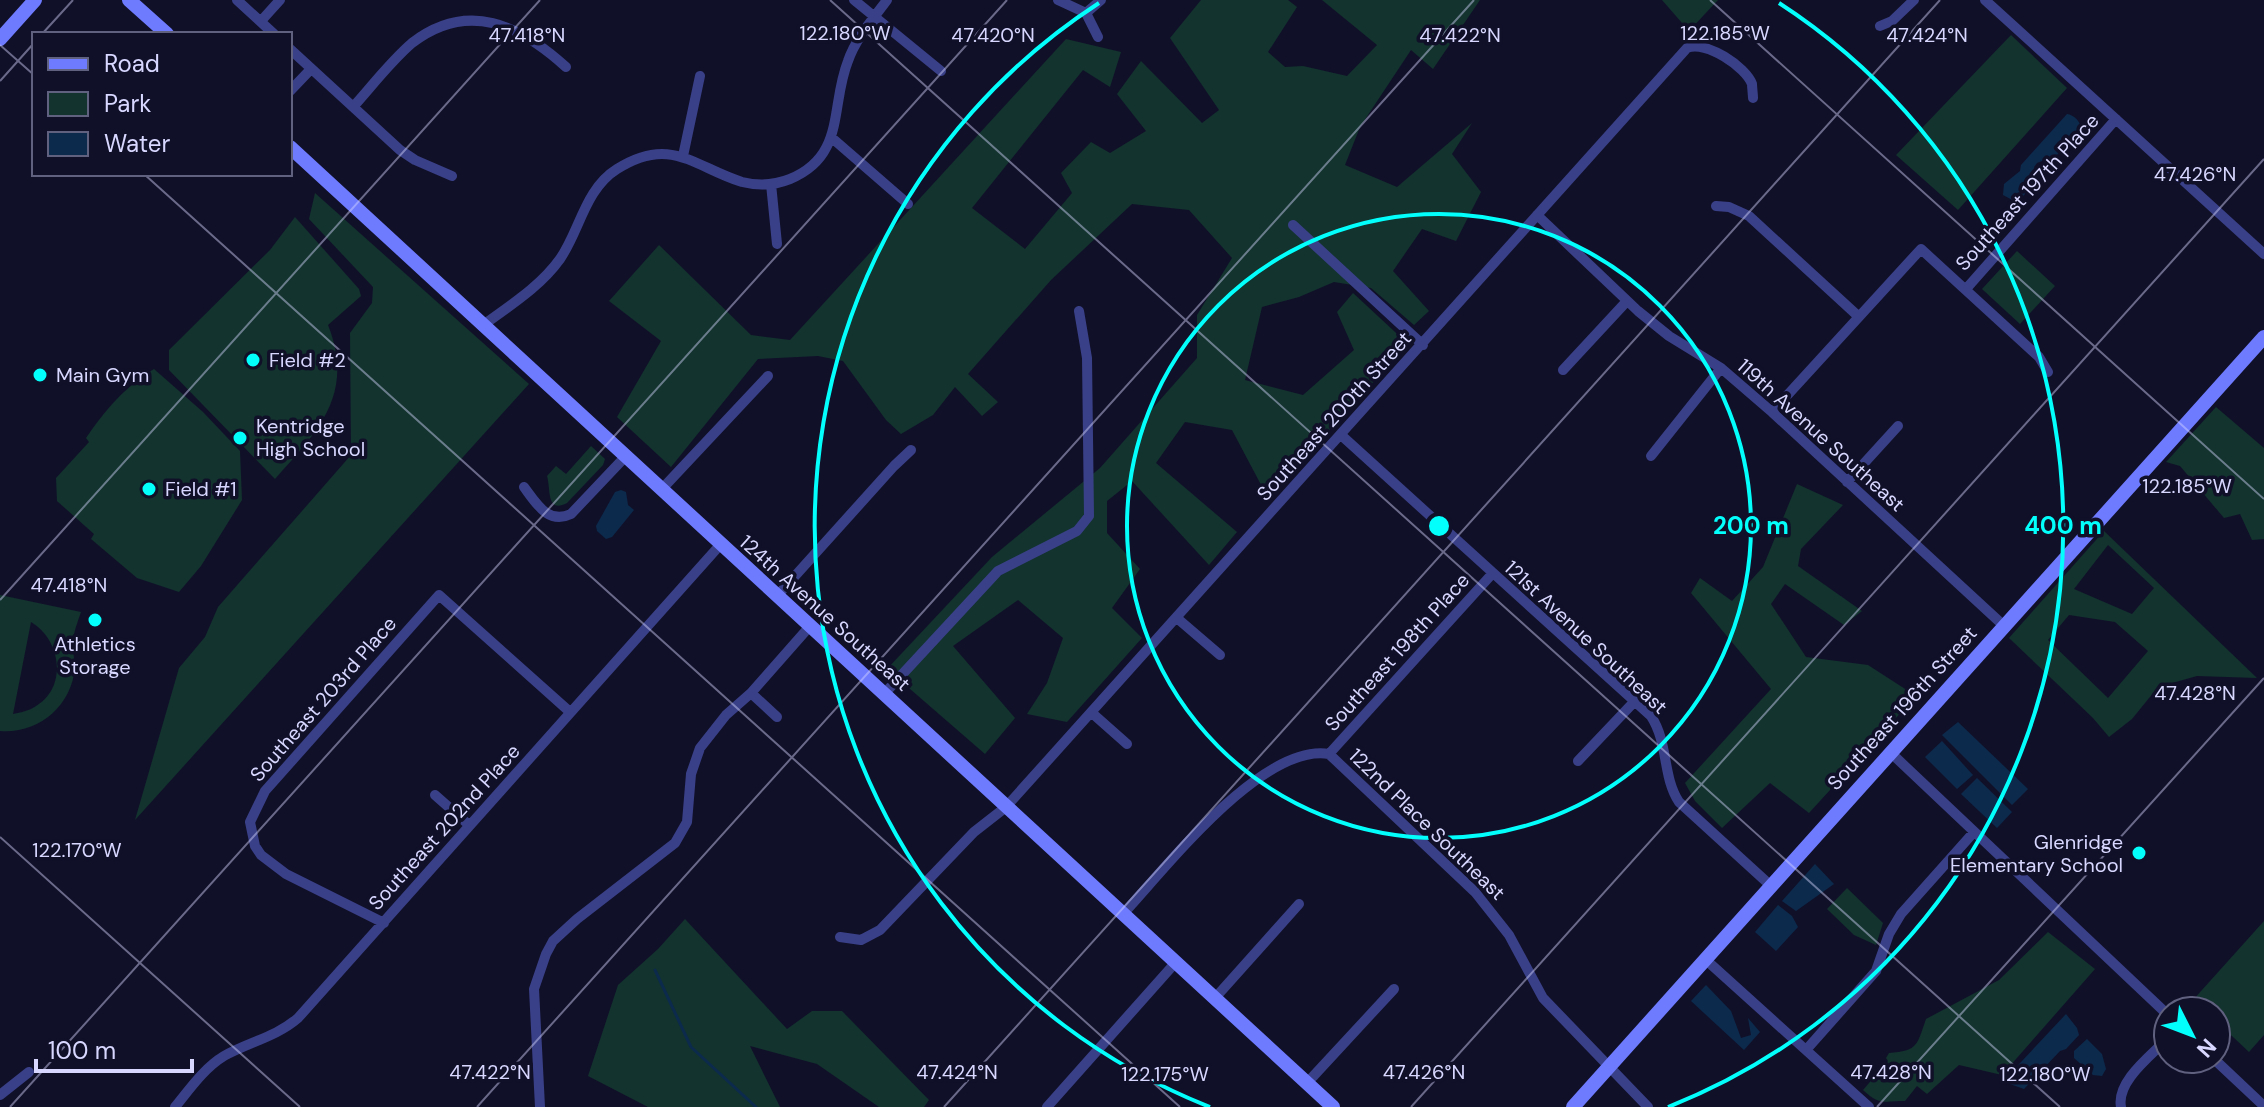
<svg xmlns="http://www.w3.org/2000/svg" width="2264" height="1107" viewBox="0 0 2264 1107" font-family="'DM Sans',sans-serif">
  <rect width="100%" height="100%" fill="#111029"/>
  <path fill="#12332e" fill-rule="evenodd" d="M 1201,0 L 1288,0 L 1297,7 L 1268,52 L 1285,67 L 1303,66 L 1347,76 L 1377,45 L 1322,0 L 1480,0 L 1433,69 L 1411,50 L 1360,127 L 1345,165 L 1397,187 L 1472,123 L 1452,154 L 1481,192 L 1456,241 L 1422,229 L 1393,271 L 1429,311 L 1414,325 L 1371,288 L 1334,282 L 1299,297 L 1262,307 L 1245,380 L 1303,395 L 1354,350 L 1337,312 L 1353,293 L 1408,344 L 1268,498 L 1232,430 L 1185,422 L 1156,463 L 1237,532 L 1209,565 L 1132,481 L 1107,501 L 1107,533 L 1140,569 L 1112,608 L 1142,638 L 1067,722 L 1027,714 L 1047,683 L 1063,638 L 1018,600 L 953,646 L 1015,718 L 985,754 L 887,669 L 992,557 L 1100,468 L 1197,358 L 1197,315 L 1232,258 L 1189,210 L 1132,204 L 1051,280 L 968,374 L 998,402 L 982,416 L 955,387 L 933,415 L 901,434 L 886,420 L 843,361 L 818,356 L 758,359 L 671,467 L 617,417 L 661,341 L 609,301 L 659,245 L 751,335 L 790,340 L 1066,39 L 1121,52 L 1110,87 L 1083,70 L 972,208 L 1025,249 L 1072,193 L 1061,173 L 1091,142 L 1110,153 L 1146,131 L 1117,94 L 1141,61 L 1202,123 L 1219,110 L 1170,38 Z
    M 1662,0 L 1718,0 L 1689,31 Z
    M 2011,35 L 2067,88 L 1958,210 L 1896,155 Z
    M 315,193 L 529,384 L 135,820 L 179,668 L 205,637 L 218,607 L 351,455 L 350,333 L 372,303 L 373,287 L 309,219 Z
    M 295,217 L 359,289 L 361,296 L 328,325 C 355,394 319,430 275,479 L 169,370 L 169,350 L 270,250 Z
    M 2017,251 L 2055,286 L 2020,324 L 1982,289 Z
    M 154,369 L 203,412 L 240,451 L 242,500 L 201,566 L 179,592 L 137,578 L 91,539 L 94,534 L 57,501 L 56,478 L 89,442 L 86,438 C 106,409 124,388 154,369 Z
    M 2216,407 L 2264,448 L 2264,539 L 2252,540 L 2240,514 L 2224,518 L 2180,466 L 2166,462 Z
    M 591,446 L 605,459 L 603,465 L 567,503 C 546,514 551,489 547,476 L 556,466 L 566,474 Z
    M 1797,484 L 1843,505 L 1801,549 L 1798,566 L 1862,611 L 1844,625 L 1785,584 L 1771,604 L 1806,657 L 1868,665 L 1916,696 L 1809,813 L 1770,783 L 1722,828 L 1695,801 L 1685,783 L 1771,689 L 1691,593 L 1700,578 L 1732,601 L 1763,567 Z
    M 2104,531 L 2257,678 L 2197,676 L 2158,687 L 2132,719 L 2109,737 L 2093,718 L 2009,638 ZM 2108,545 L 2154,588 L 2132,614 L 2074,589 ZM 2069,615 L 2115,622 L 2148,651 L 2108,698 L 2048,640 Z
    M 0,595 L 81,612 C 78,621 73,633 73,643 C 72,651 75,659 75,668 C 71,707 38,734 0,731 ZM 31,622 C 62,640 69,691 31,709 C 26,711 19,713 13,714 Z
    M 1847,888 L 1883,923 L 1876,945 L 1854,935 L 1827,909 Z
    M 685,919 L 787,1029 L 812,1011 L 842,1011 L 929,1100 L 924,1107 L 879,1107 L 817,1064 L 750,1046 L 780,1107 L 648,1107 L 588,1076 L 618,985 L 658,949 Z
    M 2264,921 L 2264,1035 L 2249,1052 L 2216,1021 L 2216,1011 L 2204,1011 L 2193,1000 Z
    M 2048,932 L 2095,969 L 2002,1075 L 1959,1065 L 1927,1094 L 1917,1086 L 1905,1101 C 1883,1101 1880,1106 1863,1090 L 1888,1061 L 1886,1058 L 1889,1053 C 1918,1051 1917,1045 1926,1019 L 1999,980 Z"/>
  <path fill="#0c2a4c" d="M 2067,114 C 2074,115 2080,121 2081,128 L 2057,155 L 2037,163 L 2034,167 L 2038,177 L 2018,203 L 2003,195 L 2004,184 L 2020,171 L 2021,165 Z
    M 621,490 L 626,492 L 628,505 L 634,510 L 612,537 L 606,539 L 597,531 L 596,526 L 615,492 Z
    M 1958,722 L 2028,789 L 2012,805 L 1942,735 Z
    M 1942,741 L 1973,775 L 1957,789 L 1925,757 Z
    M 1977,778 L 2012,812 L 1997,828 L 1961,794 Z
    M 1815,864 L 1834,884 L 1796,911 L 1782,901 Z
    M 1778,905 L 1792,916 L 1798,927 L 1776,951 L 1755,932 Z
    M 1706,985 L 1731,1011 L 1741,1038 L 1751,1035 L 1748,1018 L 1760,1032 L 1744,1050 L 1691,1001 Z
    M 2066,1014 L 2077,1028 L 2079,1035 L 2066,1049 L 2060,1051 L 2024,1089 L 2010,1084 L 2006,1078 Z
    M 2087,1039 L 2102,1054 L 2106,1069 L 2102,1076 L 2093,1075 L 2074,1058 L 2074,1051 Z"/>
  <g fill="none" stroke-linecap="round" stroke-linejoin="round">
    <path stroke="#0c2a4c" stroke-width="3" d="M 655,970 L 691,1047 L 756,1107"/>
    <path stroke="#3a4088" stroke-width="10" d="M 237,0 L 274,34
      M 854,0 L 941,71
      M 1058,0 L 1086,13 L 1098,37
      M 1985,0 L 2264,254
      M 1086,13 L 1101,0
      M 261,21 L 280,0
      M 1880,26 L 1892,21 L 1914,0
      M 290,49 L 400,150 L 415,160 L 452,176
      M 290,91 L 311,69
      M 353,107 C 372,86 390,62 412,43 C 468,0 520,25 566,67
      M 832,138 L 908,204
      M 683,156 L 700,76
      M 771,184 L 777,244
      M 1716,206 L 1729,207 L 1749,216 L 1858,316
      M 1537,215 L 1638,311 L 1669,336 L 1721,368 L 1772,412 L 2003,625
      M 1293,225 L 1423,345
      M 1966,289 L 2116,119
      M 482,326 C 509,306 540,287 560,259 C 580,230 585,189 617,169 C 671,135 694,167 742,182 C 758,186 775,185 790,179 C 846,156 830,106 848,61 C 856,38 873,19 887,0
      M 1563,370 L 1627,301
      M 1772,412 L 1921,249 L 2039,357 L 2048,372
      M 1341,435 L 1651,716 C 1669,744 1662,776 1679,802 L 1770,885
      M 1651,456 L 1721,368
      M 1847,482 L 1898,426
      M 524,487 C 536,503 548,525 571,514 L 625,457
      M 661,490 L 768,376
      M 777,596 L 894,466 L 911,450
      M 1178,619 L 1220,655
      M 751,693 L 777,717
      M 884,694 L 998,571 L 1077,531 L 1089,516 L 1087,358 L 1079,311
      M 1092,713 L 1127,744
      M 1890,752 L 2168,1015
      M 1329,754 L 1475,892 L 1509,935 L 1543,998 L 1648,1107
      M 1329,754 L 1492,574
      M 1578,761 L 1634,702
      M 435,795 L 469,825
      M 1123,914 C 1166,868 1262,743 1329,754
      M 384,923 L 286,874 L 261,855 L 255,846 L 250,822 L 265,791 L 439,595 L 570,712
      M 840,937 L 861,940 L 880,930 L 974,832 L 1006,807 L 1687,48 C 1706,40 1746,67 1752,84 C 1752,86 1753,96 1753,98
      M 1705,959 L 1869,1107
      M 1215,998 L 1299,904
      M 1806,1050 L 1876,971 L 1889,934 L 1901,914 L 1974,832
      M 2214,1059 L 2264,1106
      M 1307,1083 L 1394,989
      M 0,1095 L 29,1072
      M 175,1107 C 189,1090 204,1068 224,1056 C 249,1042 276,1037 298,1018 L 720,545
      M 540,1107 L 534,989 L 546,954 L 553,941 L 577,919 L 675,843 L 687,822 L 691,774 L 700,748 L 726,715 L 751,693 L 810,626
      M 1047,1107 L 1176,962
      M 2121,1107 C 2116,1081 2152,1055 2168,1038"/>
    <path stroke="#6e7bff" stroke-width="14" d="M 129,0 L 167,34
      M 0,39 L 35,0
      M 290,147 L 1333,1107
      M 1573,1107 L 2264,337"/>
  </g>
  <path fill="none" stroke="#d7d7ff" stroke-width="2" stroke-opacity="0.45" d="M 830,0 L 2060,1107M 1710,0 L 2264,499M 42,34 L 73,0M 0,45 L 34,75M 0,81 L 34,43M 144,174 L 1180,1107M 0,600 L 540,0M 0,837 L 300,1107M 10,1107 L 1007,0M 477,1107 L 1474,0M 944,1107 L 1940,0M 1411,1107 L 2264,159M 1877,1107 L 2264,678"/>
  <g fill="none" stroke="#03fffc" stroke-width="4">
    <circle cx="1439" cy="526" r="312"/>
    <path d="M1210 1107A624 624 0 0 1 1099 3M1779 3A624 624 0 0 1 1668 1107"/>
  </g>
  <g fill="#03fffc" stroke="#111029" stroke-width="3">
    <circle cx="253" cy="360" r="8"/>
    <circle cx="40" cy="375" r="8"/>
    <circle cx="240" cy="438" r="8"/>
    <circle cx="149" cy="489" r="8"/>
    <circle cx="95" cy="620" r="8"/>
    <circle cx="2139" cy="853" r="8"/>
  </g>
  <g text-anchor="middle" dominant-baseline="central" stroke-width="7" stroke-linejoin="round" paint-order="stroke">
    <g font-size="20" fill="#d7d7ff" stroke="#111029">
      <text transform="translate(2027 192) rotate(-48)">Southeast 197th Place</text>
      <text transform="translate(1334 416) rotate(-48)">Southeast 200th Street</text>
      <text transform="translate(1821 435) rotate(42)">119th Avenue Southeast</text>
      <text transform="translate(825 613) rotate(42)">124th Avenue Southeast</text>
      <text transform="translate(1586 637) rotate(43)">121st Avenue Southeast</text>
      <text transform="translate(1397 652) rotate(-48)">Southeast 198th Place</text>
      <text transform="translate(323 699) rotate(-49)">Southeast 203rd Place</text>
      <text transform="translate(1902 708) rotate(-48)">Southeast 196th Street</text>
      <text transform="translate(1427 824) rotate(44)">122nd Place Southeast</text>
      <text transform="translate(444 827) rotate(-48)">Southeast 202nd Place</text>
    </g>
    <g font-size="20" fill="#d7d7ff" stroke="#111029" text-anchor="start">
      <text x="269" y="360">Field #2</text>
      <text x="56" y="375">Main Gym</text>
      <text x="256" y="426">Kentridge<tspan x="256" dy="23">High School</tspan></text>
      <text x="165" y="489">Field #1</text>
      <text x="95" y="644" text-anchor="middle">Athletics<tspan x="95" dy="23">Storage</tspan></text>
      <text x="2123" y="842" text-anchor="end">Glenridge<tspan x="2123" dy="23">Elementary School</tspan></text>
    </g>
  </g>
  <g font-size="20" text-anchor="middle" fill="#d7d7ff" stroke="#111029" stroke-width="7" stroke-linejoin="round" paint-order="stroke">
    <text x="845" y="40">122.180°W</text>
    <text x="1725" y="40">122.185°W</text>
    <text x="527" y="42">47.418°N</text>
    <text x="993" y="42">47.420°N</text>
    <text x="1460" y="42">47.422°N</text>
    <text x="1927" y="42">47.424°N</text>
    <text x="2195" y="181">47.426°N</text>
    <text x="2187" y="493">122.185°W</text>
    <text x="69" y="592">47.418°N</text>
    <text x="2195" y="700">47.428°N</text>
    <text x="77" y="857">122.170°W</text>
    <text x="490" y="1079">47.422°N</text>
    <text x="957" y="1079">47.424°N</text>
    <text x="1424" y="1079">47.426°N</text>
    <text x="1891" y="1079">47.428°N</text>
    <text x="1165" y="1081">122.175°W</text>
    <text x="2045" y="1081">122.180°W</text>
  </g>
  <circle cx="1439" cy="526" r="12" fill="#03fffc" stroke="#111029" stroke-width="4"/>
  <g font-size="24" text-anchor="middle" font-weight="bold" fill="#03fffc" stroke="#111029" stroke-width="7" stroke-linejoin="round" paint-order="stroke">
    <text x="1751" y="534">200 m</text>
    <text x="2063" y="534">400 m</text>
  </g>
  <rect x="32" y="32" width="260" height="144" fill="#111029" stroke="#60607f" stroke-width="2"/>
  <rect x="48" y="58" width="40" height="12" fill="#6e7bff" stroke="#60607f" stroke-width="2"/>
  <text x="104" y="72" font-size="24" fill="#d7d7ff">Road</text>
  <rect x="48" y="92" width="40" height="24" fill="#12332e" stroke="#60607f" stroke-width="2"/>
  <text x="104" y="112" font-size="24" fill="#d7d7ff">Park</text>
  <rect x="48" y="132" width="40" height="24" fill="#0c2a4c" stroke="#60607f" stroke-width="2"/>
  <text x="104" y="152" font-size="24" fill="#d7d7ff">Water</text>
  <g transform="translate(2192 1035) rotate(132)"><circle r="38" fill="#111029" stroke="#60607f" stroke-width="2"/>
  <path d="M0-6L14 30L0 20L-14 30Z" fill="#03fffc"/>
  <text y="-12" font-size="22" font-weight="bold" text-anchor="middle" fill="#d7d7ff">N</text>
  </g>
  <path d="M36 1059v12h156v-12" fill="none" stroke="#d7d7ff" stroke-width="4"/>
  <text x="48" y="1059" font-size="24" fill="#d7d7ff" stroke="#111029" stroke-width="6" paint-order="stroke">100 m</text>
</svg>
